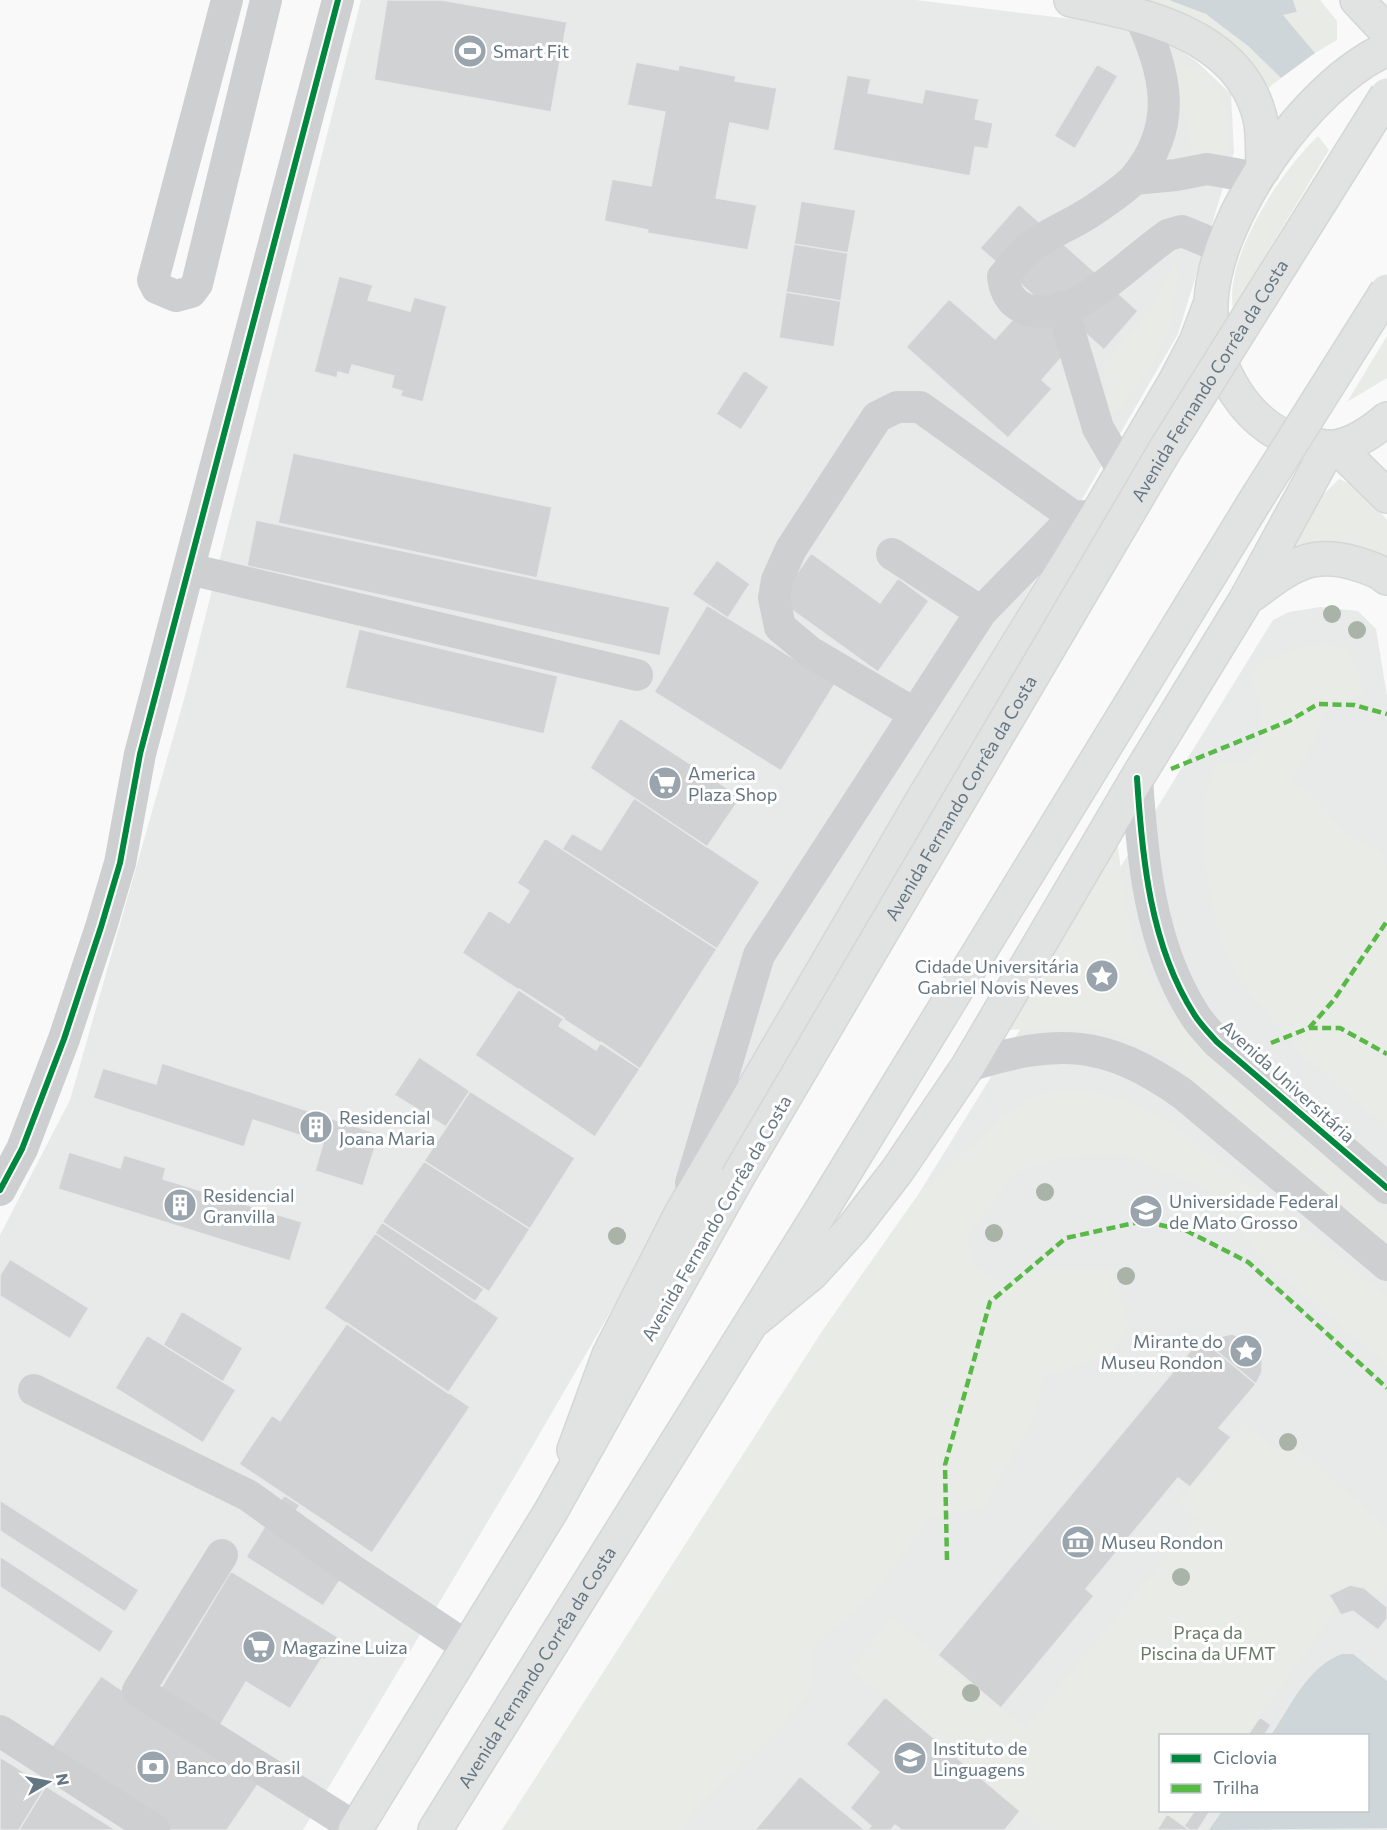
<svg xmlns="http://www.w3.org/2000/svg" width="1387" height="1830" viewBox="0 0 1387 1830" font-family="Commissioner,sans-serif">
  <rect width="100%" height="100%" fill="#f9f9f9"/>
  <path fill="#e8e9e9" fill-rule="evenodd" d="M 361,0 L 916,0 L 1146,28 L 1196,61 L 1231,94 L 1234,152 L 1178,334 L 518,1471 L 303,1830 L 0,1830 L 0,1235 L 70,1100 L 188,685 Z
    M 1320,607 L 1358,611 L 1376,629 L 1387,696 L 1387,1830 L 502,1830 L 823,1330 L 918,1195 L 1273,620 L 1289,612 ZM 1160,1736 L 1368,1736 L 1368,1810 L 1160,1810 Z"/>
  <path fill="#e8ebe6" d="M 1106,0 C 1126,0 1147,0 1167,0 C 1206,3 1254,51 1281,78 L 1266,90 Z
    M 1293,0 L 1320,0 L 1337,21 L 1337,40 L 1315,53 L 1283,15 L 1297,12 Z
    M 1182,65 C 1222,69 1231,116 1229,149 L 1208,158 L 1194,156 L 1174,73 Z
    M 1318,136 L 1329,150 L 1233,309 C 1224,257 1281,171 1318,136 Z
    M 1175,258 C 1180,273 1178,284 1175,299 C 1168,350 1144,384 1108,419 L 1103,365 L 1152,307 Z
    M 1387,336 L 1387,378 L 1347,402 Z
    M 1339,479 C 1360,486 1373,504 1387,520 L 1387,568 L 1287,553 L 1311,507 Z
    M 1324,644 L 1346,648 L 1360,674 L 1363,697 L 1343,701 L 1323,713 L 1312,746 L 1289,782 L 1309,792 L 1347,835 L 1382,851 L 1387,872 L 1387,1128 L 1302,1054 L 1243,985 L 1219,938 L 1205,865 L 1205,798 L 1217,761 L 1243,763 L 1262,747 L 1262,705 L 1250,674 L 1259,663 L 1276,658 L 1297,647 Z
    M 1115,827 L 1125,899 L 1136,951 L 1164,1004 L 1212,1059 L 1387,1211 L 1387,1246 L 1161,1053 L 1115,1033 L 1081,1027 L 1003,1030 Z
    M 1065,1090 C 1105,1089 1137,1103 1171,1124 L 1387,1296 L 1387,1364 L 1264,1262 L 1208,1190 L 1123,1154 L 1067,1155 L 1014,1173 L 968,1235 L 974,1266 L 1007,1285 L 1039,1270 L 1113,1270 L 1129,1327 L 1111,1353 L 1042,1378 L 1038,1410 L 984,1507 L 928,1519 L 877,1590 L 814,1646 L 813,1688 L 775,1734 L 701,1803 L 682,1830 L 502,1830 L 823,1330 L 918,1195 L 1005,1116 L 1036,1095 Z
    M 1243,1423 L 1275,1449 L 1297,1447 L 1387,1528 L 1387,1584 L 1377,1599 C 1360,1585 1348,1581 1329,1595 L 1337,1608 L 1247,1735 L 1160,1736 L 1160,1810 L 1195,1811 L 1184,1826 L 1167,1814 L 1157,1830 L 1043,1830 L 851,1669 L 892,1617 L 1025,1728 L 1197,1519 L 1178,1502 Z"/>
  <path fill="#ced6d9" d="M 1169,0 L 1293,0 L 1297,12 L 1283,15 L 1315,53 L 1281,78 L 1248,46 L 1206,14 Z
    M 1342,1654 L 1353,1654 L 1387,1681 L 1387,1828 L 1209,1830 L 1222,1811 L 1368,1810 L 1368,1736 L 1271,1735 C 1291,1706 1307,1667 1342,1654 Z"/>
  <path fill="#d0d2d3" stroke="#e8e8e8" stroke-width="1.5" d="M 387,0 L 442,0 L 567,22 L 551,112 L 374,80 Z
    M 636,62 L 678,70 L 679,65 L 736,76 L 735,81 L 777,88 L 769,131 L 730,123 L 716,198 L 757,205 L 748,250 L 647,233 L 648,230 L 604,221 L 612,179 L 651,186 L 665,112 L 627,105 Z
    M 1097,64 L 1118,76 L 1075,149 L 1054,136 Z
    M 847,75 L 871,79 L 868,93 L 922,103 L 925,89 L 979,99 L 975,119 L 993,123 L 988,149 L 975,147 L 970,176 L 833,150 Z
    M 801,201 L 856,210 L 848,253 L 794,244 Z
    M 1019,204 L 1138,311 L 1104,350 L 1084,332 L 1042,380 L 1052,389 L 1008,438 L 906,347 L 949,299 L 995,339 L 1034,296 L 980,248 Z
    M 794,244 L 848,253 L 841,301 L 786,292 Z
    M 339,276 L 373,285 L 368,300 L 410,311 L 414,297 L 447,306 L 423,402 L 400,396 L 402,391 L 391,388 L 394,376 L 352,365 L 349,375 L 338,372 L 337,378 L 314,372 Z
    M 786,292 L 841,301 L 834,347 L 779,338 Z
    M 744,370 L 769,387 L 741,430 L 716,414 Z
    M 293,453 L 552,507 L 537,578 L 278,523 Z
    M 256,520 L 670,607 L 660,656 L 247,566 Z
    M 811,553 L 880,603 L 898,578 L 929,601 L 878,672 L 778,600 Z
    M 717,560 L 750,584 L 728,618 L 692,594 Z
    M 707,605 L 835,684 L 781,771 L 654,692 Z
    M 359,629 L 558,676 L 544,734 L 345,688 Z
    M 620,718 L 741,797 L 707,847 L 590,768 Z
    M 634,798 L 760,882 L 717,949 L 562,849 L 572,833 L 601,850 Z
    M 545,838 L 717,949 L 640,1069 L 462,953 L 489,910 L 509,923 L 529,891 L 517,883 Z
    M 519,989 L 564,1018 L 559,1026 L 596,1050 L 601,1042 L 640,1069 L 595,1137 L 475,1055 Z
    M 419,1057 L 470,1091 L 446,1127 L 394,1095 Z
    M 162,1063 L 379,1134 L 363,1186 L 315,1171 L 323,1143 L 253,1120 L 244,1147 L 93,1098 L 103,1068 L 156,1084 Z
    M 470,1091 L 575,1158 L 530,1229 L 424,1161 Z
    M 69,1152 L 120,1168 L 124,1155 L 166,1168 L 163,1179 L 302,1222 L 290,1261 L 58,1189 Z
    M 424,1161 L 530,1229 L 489,1292 L 382,1222 Z
    M 382,1222 L 484,1289 L 475,1302 L 375,1233 Z
    M 375,1233 L 499,1318 L 448,1393 L 324,1308 Z
    M 10,1259 L 89,1308 L 70,1339 L 0,1296 L 0,1275 Z
    M 182,1311 L 243,1348 L 223,1382 L 163,1345 Z
    M 347,1323 L 470,1407 L 372,1553 L 239,1464 L 272,1415 L 280,1421 Z
    M 1232,1334 L 1250,1340 L 1262,1355 L 1262,1372 L 1256,1384 L 1209,1345 L 1223,1336 Z
    M 147,1335 L 236,1390 L 203,1443 L 115,1388 Z
    M 1201,1338 L 1256,1384 L 1219,1428 L 1231,1437 L 1190,1487 L 1178,1478 L 1086,1589 L 1094,1596 L 1001,1708 L 938,1655 Z
    M 284,1495 L 300,1505 L 280,1536 L 343,1576 L 323,1606 L 246,1557 Z
    M 0,1500 L 139,1590 L 125,1612 L 0,1531 Z
    M 0,1556 L 114,1631 L 100,1653 L 0,1587 Z
    M 231,1571 L 338,1637 L 325,1660 L 322,1658 L 290,1709 L 246,1682 L 218,1729 L 158,1693 Z
    M 1350,1585 L 1364,1588 L 1387,1607 L 1387,1619 L 1378,1630 L 1353,1611 L 1341,1615 L 1329,1595 Z
    M 101,1676 L 259,1783 L 227,1830 L 165,1830 L 48,1752 Z
    M 885,1697 L 1020,1811 L 1005,1830 L 902,1830 L 895,1825 L 891,1830 L 867,1830 L 871,1826 L 850,1808 L 879,1772 L 846,1744 Z
    M 1260,1717 L 1271,1725 L 1264,1736 L 1247,1736 Z
    M 0,1757 L 46,1786 L 19,1830 L 0,1830 Z
    M 800,1776 L 865,1830 L 755,1830 Z
    M 46,1786 L 116,1830 L 19,1830 Z
    M 1195,1810 L 1211,1810 L 1198,1830 L 1190,1830 L 1184,1826 Z
    M 1167,1814 L 1188,1829 L 1188,1830 L 1157,1830 Z"/>
  <g fill="none" stroke-linecap="round" stroke-linejoin="round">
    <defs>
      <path id="major" d="M 1071,0 C 1142,14 1237,34 1259,114 C 1264,131 1262,151 1263,169
        M 1357,0 L 1387,32
        M 1387,49 C 1308,84 1215,216 1211,302 C 1208,364 1248,436 1313,445 C 1320,446 1328,448 1335,447 C 1354,444 1373,431 1387,419
        M 1337,447 L 1387,496
        M 1253,594 C 1288,568 1309,550 1354,563 C 1366,567 1377,569 1387,578
        M 756,1319 L 812,1273 L 853,1228 L 897,1171 L 968,1066 L 1137,778 L 1245,601 L 1329,447
        M 574,1450 L 609,1355 L 682,1212 L 923,799 L 1097,515 L 1176,380 L 1196,342 L 1211,302"/>
      <g id="highway">
        <path d="M 355,1830 L 551,1511 L 737,1178"/>
        <path id="s1" d="M 435,1830 L 824,1206"/>
      </g>
    </defs>
    <use href="#major" stroke="#d5d6d7" stroke-width="36"/>
    <use href="#highway" stroke="#d5d6d6" stroke-width="36"/>
    <path stroke="#cecfd0" stroke-width="32" d="M 227,0 L 153,280 L 157,288 L 176,296 L 191,292 L 197,284 L 266,0
      M 1139,14 C 1165,70 1180,124 1135,178 C 1125,189 1108,200 1095,209 C 1074,224 1047,233 1028,249 C 1019,257 1011,268 1003,277 C 1009,324 1059,316 1090,295 C 1118,277 1141,254 1168,235 L 1182,231 L 1223,248
      M 1134,179 L 1176,175 L 1207,169 L 1258,178
      M 1062,307 L 1098,428 L 1123,471
      M 892,554 L 981,612
      M 189,569 L 637,675
      M 915,714 L 810,652 L 780,627 L 774,598 L 777,580 L 791,549 L 877,417 L 897,407 L 920,407 L 1074,517
      M 1137,778 C 1142,857 1150,945 1194,1014 C 1200,1024 1209,1033 1217,1042 L 1387,1188
      M 968,1066 C 1059,1038 1104,1039 1183,1094 L 1387,1265
      M 691,1183 L 759,955 L 981,612 L 1074,517 L 1097,515
      M 0,1190 L 22,1149 L 64,1039 L 101,927 L 120,863 L 140,754 L 338,0
      M 34,1390 L 249,1496 L 349,1568 L 469,1648
      M 222,1555 L 138,1691 L 356,1828
      M 0,1731 L 154,1830"/>
    <use href="#major" stroke="#e1e2e2" stroke-width="33"/>
    <use href="#highway" stroke="#e1e2e2" stroke-width="33"/>
    <defs>
      <g id="highway-bridge">
        <path id="s2" d="M 737,1178 L 1165,450 L 1387,95"/>
        <path d="M 824,1206 L 1255,501 L 1387,291"/>
      </g>
    </defs>
    <use href="#highway-bridge" stroke="#d5d6d6" stroke-width="36" stroke-linecap="butt"/>
    <use href="#highway-bridge" stroke="#e1e2e2" stroke-width="33"/>
    <path stroke="#58b947" stroke-width="4.5" stroke-dasharray="9 4.5" stroke-linecap="butt" d="M 1171,769 L 1289,721 L 1318,704 L 1354,705 L 1387,714
      M 1309,1028 L 1333,1001 L 1387,921
      M 1271,1043 L 1309,1028 L 1340,1028 L 1387,1054
      M 947,1560 L 945,1465 L 990,1302 L 1066,1238 L 1143,1221 L 1187,1231 L 1248,1262 L 1387,1388"/>
    <defs>
      <path id="cycleway" d="M 1137,778 C 1142,857 1150,945 1194,1014 C 1200,1024 1209,1033 1217,1042 L 1387,1188
        M 0,1190 L 22,1149 L 64,1039 L 101,927 L 120,863 L 140,754 L 338,0"/>
    </defs>
    <use href="#cycleway" stroke="#fff" stroke-width="10"/>
    <use href="#cycleway" stroke="#00873e" stroke-width="6"/>
  </g>
  <g fill="#a9b3a7">
    <circle cx="1332" cy="614" r="9"/>
    <circle cx="1357" cy="630" r="9"/>
    <circle cx="1045" cy="1192" r="9"/>
    <circle cx="994" cy="1233" r="9"/>
    <circle cx="617" cy="1236" r="9"/>
    <circle cx="1126" cy="1276" r="9"/>
    <circle cx="1288" cy="1442" r="9"/>
    <circle cx="1181" cy="1577" r="9"/>
    <circle cx="971" cy="1693" r="9"/>
  </g>
  <defs>
    <symbol id="stadium-disc" viewBox="-11 -11 22 22"><circle r="9.5" fill="#99a4ac" stroke="#fff"/><path d="M0-5a6.5 5 0 1 0 0 10a6.5 5 0 1 0 0-10ZM-3.5-1.8h7v3.6h-7Z" fill="#fff"/></symbol>
    <symbol id="supermarket-disc" viewBox="-11 -11 22 22"><circle r="9.5" fill="#99a4ac" stroke="#fff"/><path d="M-6-5.5h2.5l.6 2H6L4.5 2H-2.5L-4.4-4H-6ZM-1.5 3.2a1.3 1.3 0 1 0 .1 0ZM3 3.2a1.3 1.3 0 1 0 .1 0Z" fill="#fff"/></symbol>
    <symbol id="sight-disc" viewBox="-11 -11 22 22"><circle r="9.5" fill="#99a4ac" stroke="#fff"/><path d="M0-6L1.8-2.2L6-1.7L2.9 1.2L3.7 5.4L0 3.3L-3.7 5.4L-2.9 1.2L-6-1.7L-1.8-2.2Z" fill="#fff"/></symbol>
    <symbol id="building-disc" viewBox="-11 -11 22 22"><circle r="9.5" fill="#99a4ac" stroke="#fff"/><path d="M-4-6H4V6H1V3H-1V6H-4ZM-2.5-4.3h1.7v1.8h-1.7ZM.8-4.3h1.7v1.8H.8ZM-2.5-1h1.7V.8h-1.7ZM.8-1h1.7V.8H.8Z" fill="#fff"/></symbol>
    <symbol id="university-disc" viewBox="-11 -11 22 22"><circle r="9.5" fill="#99a4ac" stroke="#fff"/><path d="M0-5L7-2L0 1L-7-2ZM-4 1L0 2.5L4 1V4Q0 6-4 4Z" fill="#fff"/></symbol>
    <symbol id="museum-disc" viewBox="-11 -11 22 22"><circle r="9.5" fill="#99a4ac" stroke="#fff"/><path d="M0-6L6-3V-2H-6V-3ZM-5-1h2V3h-2ZM-1-1h2V3h-2ZM3-1h2V3H3ZM-6 4H6V6H-6Z" fill="#fff"/></symbol>
    <symbol id="bank-disc" viewBox="-11 -11 22 22"><circle r="9.5" fill="#99a4ac" stroke="#fff"/><path d="M-6-4H6V4H-6ZM0-2.3a2.3 2.3 0 1 0 0 4.6a2.3 2.3 0 1 0 0-4.6Z" fill="#fff"/></symbol>
  </defs>
  <g fill-rule="evenodd">
    <use href="#stadium-disc" x="451" y="32" width="38" height="38"/>
    <use href="#supermarket-disc" x="646" y="764" width="38" height="38"/>
    <use href="#sight-disc" x="1083" y="957" width="38" height="38"/>
    <use href="#building-disc" x="297" y="1108" width="38" height="38"/>
    <use href="#building-disc" x="161" y="1186" width="38" height="38"/>
    <use href="#university-disc" x="1127" y="1192" width="38" height="38"/>
    <use href="#sight-disc" x="1227" y="1332" width="38" height="38"/>
    <use href="#museum-disc" x="1059" y="1523" width="38" height="38"/>
    <use href="#supermarket-disc" x="240" y="1628" width="38" height="38"/>
    <use href="#university-disc" x="891" y="1739" width="38" height="38"/>
    <use href="#bank-disc" x="134" y="1748" width="38" height="38"/>
  </g>
  <g text-anchor="middle" dominant-baseline="central" stroke-width="6" stroke-linejoin="round" paint-order="stroke">
    <g font-size="18" fill="#657683" stroke="#fff" text-anchor="start">
      <text x="493" y="51">Smart Fit</text>
      <text x="688" y="773">America<tspan x="688" dy="21">Plaza Shop</tspan></text>
      <text x="1079" y="966" text-anchor="end">Cidade Universitária<tspan x="1079" dy="21">Gabriel Novis Neves</tspan></text>
      <text x="339" y="1117">Residencial<tspan x="339" dy="21">Joana Maria</tspan></text>
      <text x="203" y="1195">Residencial<tspan x="203" dy="21">Granvilla</tspan></text>
      <text x="1169" y="1201">Universidade Federal<tspan x="1169" dy="21">de Mato Grosso</tspan></text>
      <text x="1223" y="1341" text-anchor="end">Mirante do<tspan x="1223" dy="21">Museu Rondon</tspan></text>
      <text x="1101" y="1542">Museu Rondon</text>
      <text x="282" y="1647">Magazine Luiza</text>
      <text x="933" y="1748">Instituto de<tspan x="933" dy="21">Linguagens</tspan></text>
      <text x="176" y="1767">Banco do Brasil</text>
    </g>
    <g font-size="18" fill="#657683" stroke="#fff">
      <text stroke="none"><textPath href="#s2" startOffset="927">Avenida Fernando Corrêa da Costa</textPath></text>
      <text stroke="none"><textPath href="#s2" startOffset="441">Avenida Fernando Corrêa da Costa</textPath></text>
      <text transform="translate(1288 1081) rotate(42)">Avenida Universitária</text>
      <text transform="translate(716 1218) rotate(-60)">Avenida Fernando Corrêa da Costa</text>
      <text stroke="none"><textPath href="#s1" startOffset="192">Avenida Fernando Corrêa da Costa</textPath></text>
    </g>
    <g font-size="18" fill="#687a64" stroke="#fff">
      <text x="1208" y="1632">Praça da<tspan x="1208" dy="21">Piscina da UFMT</tspan></text>
    </g>
  </g>
  <rect x="1159" y="1734" width="210" height="78" fill="#ffffff" stroke="#c1c8cd" stroke-width="1.5"/>
  <rect x="1171" y="1754" width="30" height="9" fill="#00873e" stroke="#c1c8cd" stroke-width="1.5"/>
  <text x="1213" y="1764" font-size="18" fill="#657683">Ciclovia</text>
  <rect x="1171" y="1784" width="30" height="9" fill="#58b947" stroke="#c1c8cd" stroke-width="1.5"/>
  <text x="1213" y="1794" font-size="18" fill="#657683">Trilha</text>
  <g transform="translate(48 1782) rotate(80)" stroke="#ffffff" stroke-width="4.5" paint-order="stroke">
  <path d="M0-4.5L10 22L0 15L-10 22Z" fill="#657683"/>
  <text y="-9" font-size="16" font-weight="bold" text-anchor="middle" fill="#657683">N</text>
  </g>
</svg>
